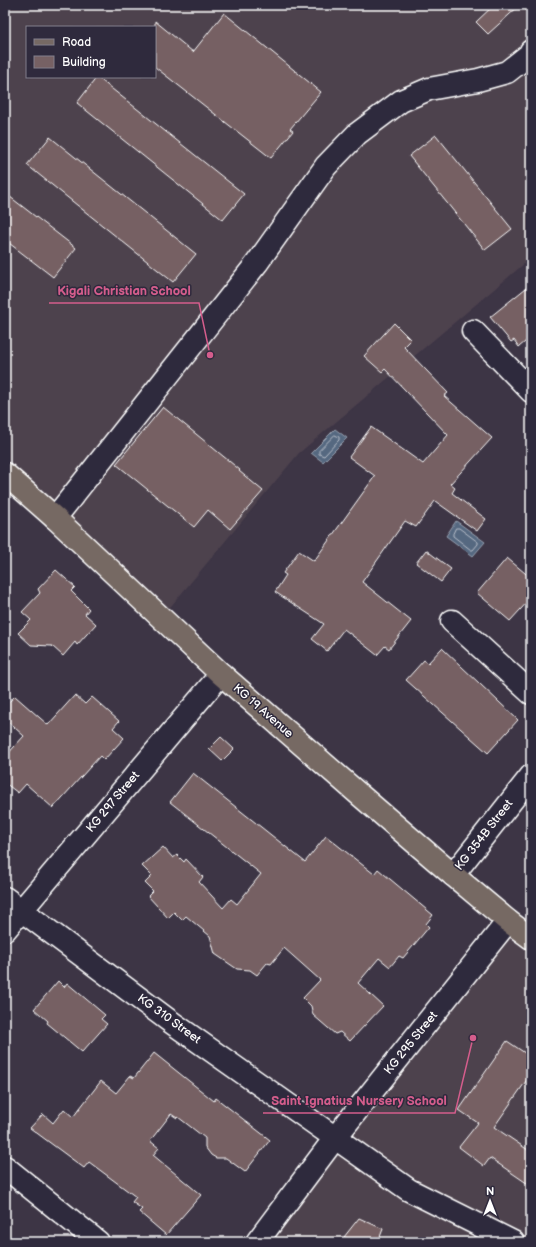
<svg xmlns="http://www.w3.org/2000/svg" width="536" height="1247" viewBox="0 0 536 1247" font-family="'Balsamiq Sans',sans-serif">
  <rect width="100%" height="100%" fill="#3d3545"/>
  <filter id="ink" filterUnits="userSpaceOnUse"><feTurbulence type="fractalNoise" baseFrequency=".025" numOctaves="2"/><feDisplacementMap in="SourceGraphic" scale="8" xChannelSelector="R" yChannelSelector="G"/><feConvolveMatrix kernelMatrix="1 2 1 2 8 2 1 2 1" color-interpolation-filters="sRGB"/></filter>
  <g filter="url(#ink)">
    <path fill="#4e424e" fill-rule="evenodd" d="M 5,5 L 531,5 L 531,258 L 299,453 L 161,618 L 5,477 ZM 27,27 L 155,27 L 155,77 L 27,77 Z
      M 508,921 L 531,937 L 531,1242 L 258,1242 Z"/>
    <path fill="#556780" stroke="#99a4b3" d="M 335,429 L 347,438 L 323,462 L 311,453 Z
      M 456,521 L 485,542 L 473,556 L 446,536 Z"/>
    <g fill="none" stroke-linecap="round" stroke-linejoin="round">
      <path stroke="#bbc2cc" stroke-width="1" d="M 335,435 L 339,437 L 339,440 L 324,456 L 319,454 L 319,451 Z
        M 456,528 L 459,528 L 478,542 L 478,544 L 473,550 L 471,550 L 453,536 L 453,534 Z"/>
    </g>
    <path fill="#766164" stroke="#fff" d="M 494,5 L 520,5 L 488,34 L 476,22 Z
      M 224,13 L 321,92 L 290,129 L 293,131 L 271,158 L 155,67 L 155,21 L 193,52 Z
      M 97,77 L 244,194 L 223,220 L 77,103 Z
      M 436,135 L 512,229 L 485,250 L 409,156 Z
      M 50,137 L 196,254 L 173,282 L 27,165 Z
      M 5,193 L 76,248 L 53,277 L 5,240 Z
      M 531,284 L 531,337 L 519,347 L 514,340 L 511,342 L 490,317 Z
      M 394,323 L 411,340 L 404,347 L 448,393 L 444,396 L 492,438 L 450,484 L 455,488 L 452,493 L 486,519 L 477,531 L 435,501 L 416,527 L 405,521 L 362,582 L 411,621 L 389,649 L 385,646 L 377,655 L 344,629 L 327,651 L 312,639 L 324,624 L 275,592 L 286,575 L 283,573 L 299,551 L 314,561 L 375,476 L 349,457 L 371,427 L 423,464 L 448,435 L 385,369 L 382,372 L 364,356 Z
      M 163,407 L 240,470 L 239,471 L 263,491 L 230,529 L 208,510 L 194,527 L 116,464 Z
      M 426,550 L 451,569 L 441,582 L 416,563 Z
      M 507,558 L 531,578 L 531,598 L 510,621 L 477,593 Z
      M 56,570 L 75,587 L 71,591 L 89,609 L 85,614 L 96,624 L 77,645 L 75,642 L 63,656 L 52,646 L 31,645 L 18,633 L 31,620 L 22,612 L 40,593 L 38,589 Z
      M 442,648 L 518,720 L 488,753 L 406,680 L 424,660 L 428,663 Z
      M 75,695 L 85,704 L 92,697 L 119,721 L 113,728 L 124,738 L 104,760 L 100,756 L 53,808 L 26,784 L 18,793 L 5,783 L 5,757 L 24,736 L 5,719 L 5,706 L 15,696 L 48,725 Z
      M 221,737 L 234,749 L 222,761 L 209,749 Z
      M 193,773 L 305,862 L 326,836 L 374,874 L 378,869 L 433,915 L 426,924 L 429,927 L 403,958 L 399,956 L 390,967 L 379,958 L 358,983 L 383,1006 L 350,1041 L 340,1032 L 335,1034 L 313,1015 L 311,1006 L 303,998 L 320,980 L 284,948 L 271,964 L 267,963 L 257,975 L 250,970 L 237,969 L 215,954 L 210,936 L 186,916 L 182,920 L 174,912 L 168,918 L 148,896 L 153,891 L 145,883 L 152,876 L 142,866 L 163,847 L 173,858 L 177,855 L 184,862 L 186,859 L 203,877 L 199,882 L 223,908 L 231,899 L 237,904 L 261,874 L 170,802 Z
      M 58,981 L 64,987 L 67,983 L 105,1015 L 101,1019 L 107,1024 L 82,1052 L 47,1023 L 48,1021 L 34,1009 Z
      M 507,1041 L 531,1057 L 531,1074 L 494,1127 L 531,1152 L 531,1186 L 490,1158 L 484,1166 L 459,1147 L 478,1123 L 459,1110 Z
      M 154,1053 L 214,1101 L 216,1098 L 270,1140 L 245,1172 L 226,1158 L 216,1158 L 211,1155 L 205,1147 L 205,1138 L 178,1117 L 177,1118 L 171,1114 L 150,1141 L 159,1148 L 153,1155 L 201,1195 L 166,1235 L 139,1212 L 142,1209 L 132,1202 L 136,1197 L 89,1162 L 84,1168 L 30,1128 L 43,1114 L 53,1123 L 64,1109 L 73,1117 L 101,1081 L 116,1093 L 130,1076 L 134,1078 Z
      M 359,1218 L 383,1229 L 378,1242 L 356,1242 L 344,1237 Z"/>
    <g fill="none" stroke-linecap="round" stroke-linejoin="round">
      <defs>
        <path id="minor" d="M 473,331 L 531,391
          M 55,518 L 257,263 L 326,166 L 357,134 L 401,101 L 429,89 L 478,80 L 507,72 L 530,54 L 531,51
          M 452,621 L 531,693
          M 453,875 L 531,776
          M 5,898 L 171,1022 L 409,1190 L 513,1242
          M 5,930 L 221,674
          M 5,1167 L 98,1242
          M 257,1242 L 335,1138 L 508,921"/>
        <path id="major" d="M 5,474 L 55,518 L 221,674 L 361,796 L 453,875 L 508,921 L 531,938"/>
      </defs>
      <use href="#minor" stroke="#fff" stroke-width="25"/>
      <use href="#major" stroke="#fff" stroke-width="25"/>
      <use href="#minor" stroke="#2f2a3d" stroke-width="22"/>
      <use href="#major" stroke="#766964" stroke-width="22"/>
    </g>
  </g>
  <g text-anchor="middle" dominant-baseline="central" stroke-width="3" stroke-linejoin="round" paint-order="stroke">
    <g font-size="12" fill="#fff" stroke="#2f2a3d">
      <text transform="translate(263 711) rotate(41)">KG 19 Avenue</text>
      <text transform="translate(113 802) rotate(-50)">KG 297 Street</text>
      <text transform="translate(484 835) rotate(-52)">KG 354B Street</text>
      <text transform="translate(169 1019) rotate(36)">KG 310 Street</text>
      <text transform="translate(411 1043) rotate(-51)">KG 295 Street</text>
    </g>
  </g>
  <path fill="none" stroke="#d45d8c" stroke-width="1.5" d="M210 355L199 303H49M473 1038L455 1113H263"/>
  <g fill="#d45d8c" stroke="#2f2a3d" stroke-width="1.5">
    <circle cx="210" cy="355" r="4"/>
    <circle cx="473" cy="1038" r="4"/>
  </g>
  <g font-size="13" text-anchor="middle" font-weight="bold" fill="#d45d8c" stroke="#2f2a3d" stroke-width="3" stroke-linejoin="round" paint-order="stroke">
    <text x="124" y="295">Kigali Christian School</text>
    <text x="359" y="1105">Saint Ignatius Nursery School</text>
  </g>
  <rect width="536" height="1247" fill="none" stroke="#2f2a3d" stroke-width="20"/>
  <rect x="10" y="10" width="516" height="1227" fill="none" stroke="#fff" stroke-width="1.5" filter="url(#ink)"/>
  <rect x="26" y="26" width="130" height="52" fill="#2f2a3d" stroke="#827f8b"/>
  <rect x="34" y="39" width="20" height="6" fill="#766964" stroke="#827f8b"/>
  <text x="62" y="46" font-size="12" fill="#ffffff">Road</text>
  <rect x="34" y="56" width="20" height="12" fill="#766164" stroke="#827f8b"/>
  <text x="62" y="66" font-size="12" fill="#ffffff">Building</text>
  <g transform="translate(490 1201)" stroke="#2f2a3d" stroke-width="3" paint-order="stroke">
  <path d="M0-3L7 15L0 10L-7 15Z" fill="#ffffff"/>
  <text y="-6" font-size="11" font-weight="bold" text-anchor="middle" fill="#ffffff">N</text>
  </g>
</svg>
